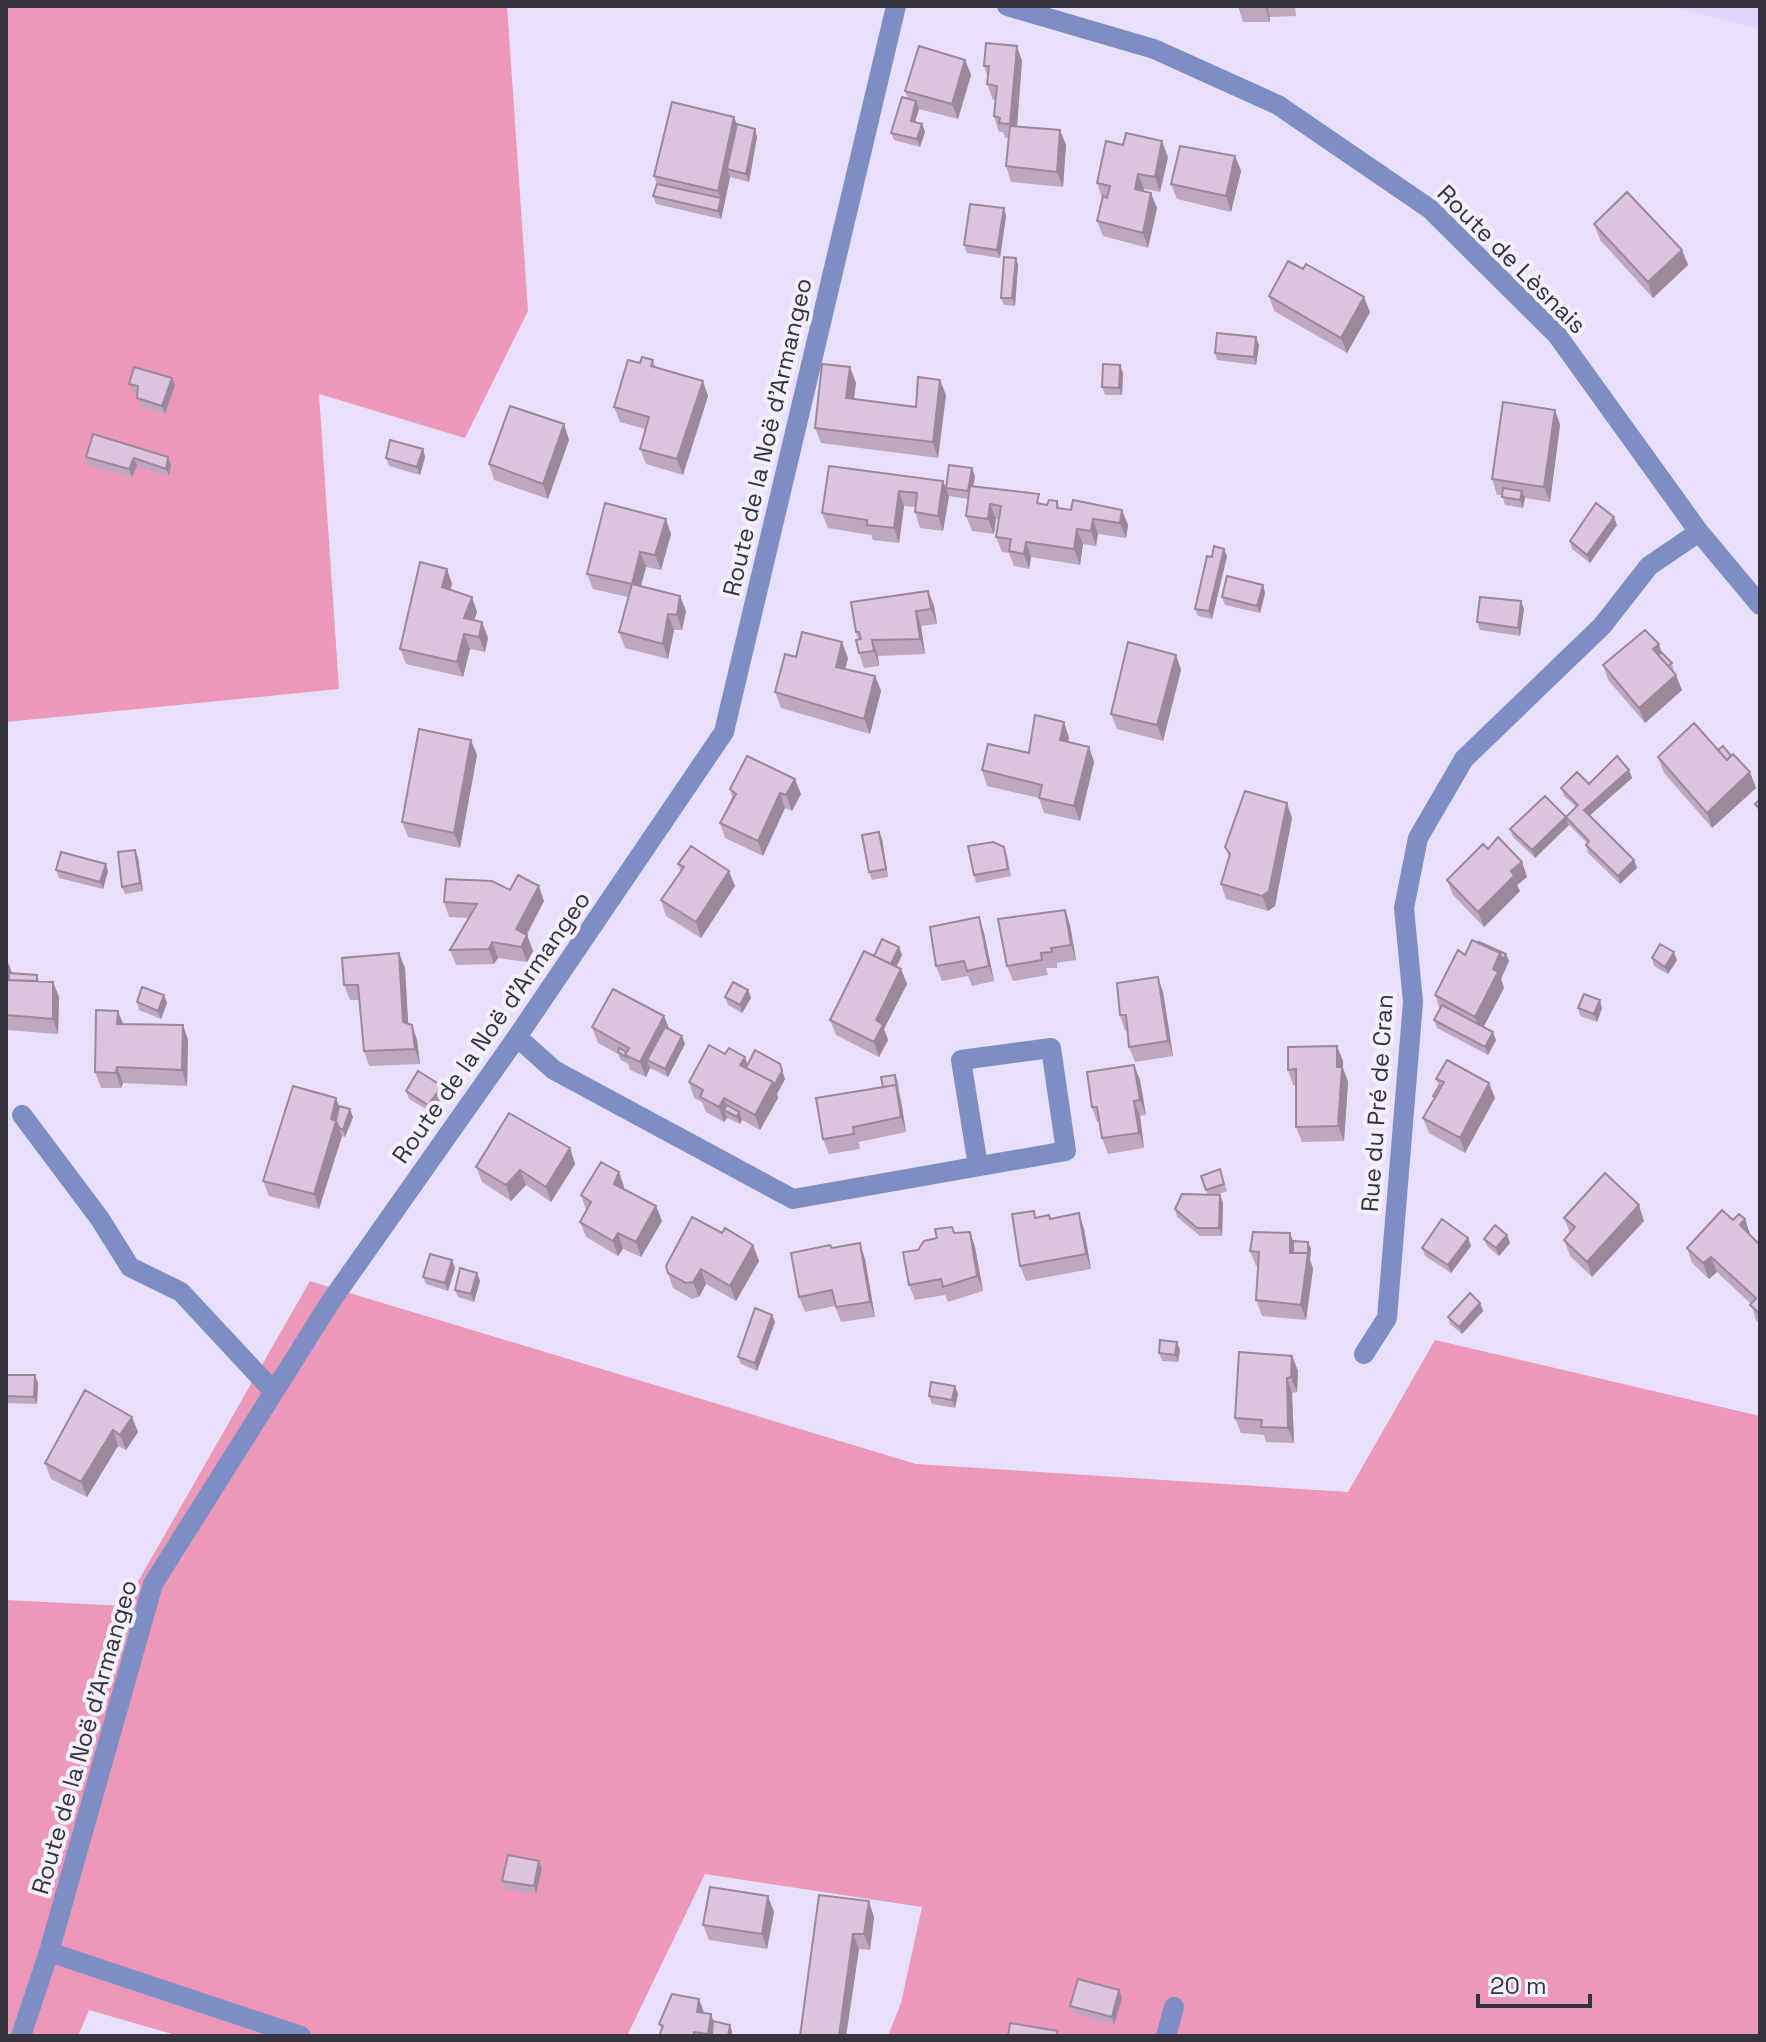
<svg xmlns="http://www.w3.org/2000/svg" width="1766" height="2042" viewBox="0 0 1766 2042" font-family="'Space Grotesk',sans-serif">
  <rect width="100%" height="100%" fill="#e8e0fb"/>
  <path fill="#e0d4fd" d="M 1670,6 L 1760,6 L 1760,29 Z"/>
  <path fill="#eb98b9" d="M 6,6 L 507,6 L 528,311 L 465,438 L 319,394 L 339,689 L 6,722 Z
    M 310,1281 L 916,1464 L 1348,1492 L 1435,1340 L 1760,1416 L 1760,2036 L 888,2036 L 901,2003 L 922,1907 L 705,1874 L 627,2036 L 179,2036 L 89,2010 L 78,2036 L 6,2036 L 6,1600 L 124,1606 Z"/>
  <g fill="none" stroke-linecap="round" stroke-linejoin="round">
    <path stroke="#7e8ec4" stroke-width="20" d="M 1007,6 L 1154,49 L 1278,105 L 1430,209 L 1557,335 L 1699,532 L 1760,605
      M 517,1037 L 554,1070 L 793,1199 L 1066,1151 L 1051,1048 L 961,1060 L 978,1166
      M 22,1115 L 100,1219 L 130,1267 L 181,1292 L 274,1392
      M 1364,1354 L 1387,1318 L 1413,1002 L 1404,908 L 1418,838 L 1464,759 L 1602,626 L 1649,566 L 1699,532
      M 49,1952 L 301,2036
      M 21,2036 L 49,1952 L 153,1584 L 331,1301 L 517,1037 L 724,732 L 896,6
      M 1166,2036 L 1174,2007"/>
  </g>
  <path fill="#bfa8bf" d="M 1238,6 L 1295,6 L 1296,16 L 1270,17 L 1270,22 L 1243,22 Z
    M 965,60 L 971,75 L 958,119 L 919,109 L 915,122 L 922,124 L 925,132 L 920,147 L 894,140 L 891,133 L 908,99 L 905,91 Z
    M 1022,61 L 1017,126 L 1066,145 L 1063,187 L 1011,182 L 1006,166 L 1009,138 L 1005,138 L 1003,132 L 999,132 L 994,116 L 995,100 L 993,100 L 987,84 L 988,78 L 984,66 Z
    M 737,124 L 755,129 L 757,137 L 749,182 L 730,177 L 721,219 L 656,204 L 653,196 L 657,184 L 654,176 Z
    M 1235,156 L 1241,171 L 1231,212 L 1177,199 L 1171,184 Z
    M 1168,157 L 1160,192 L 1144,189 L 1143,191 L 1157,208 L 1148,248 L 1103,236 L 1097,221 L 1102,198 L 1097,183 Z
    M 1006,216 L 1000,258 L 967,253 L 964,245 Z
    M 1594,224 L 1682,250 L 1688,265 L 1653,298 L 1600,240 Z
    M 1016,258 L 1018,265 L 1015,306 L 1004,305 L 1001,298 Z
    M 1269,296 L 1370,312 L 1347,353 L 1274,311 Z
    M 1259,345 L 1256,365 L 1217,360 L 1215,353 Z
    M 653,360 L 656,368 L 708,396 L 683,475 L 646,464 L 640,449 L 645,429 L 620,422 L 614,407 L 640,363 Z
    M 1123,373 L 1122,395 L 1105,395 L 1102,387 Z
    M 856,383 L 854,399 L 916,407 L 946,395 L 938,458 L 821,443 L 815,428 Z
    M 129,384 L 175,385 L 165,414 L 140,406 L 137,398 L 138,393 L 132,391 Z
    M 1555,410 L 1560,425 L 1550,502 L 1525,498 L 1523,508 L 1505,505 L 1502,495 L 1497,495 L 1492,479 Z
    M 564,424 L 569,440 L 548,499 L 494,480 L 489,464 Z
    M 423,449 L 425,457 L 420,475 L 389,466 L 386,458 Z
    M 86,457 L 168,457 L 171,465 L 169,476 L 137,466 L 132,477 L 88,465 Z
    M 829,466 L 946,488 L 975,476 L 973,486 L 1047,505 L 1057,501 L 1060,508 L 1071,510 L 1122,510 L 1128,525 L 1126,538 L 1098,534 L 1096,546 L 1083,544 L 1080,565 L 1031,557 L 1029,569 L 1014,566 L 1009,553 L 1002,552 L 996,537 L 999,519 L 996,519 L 994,534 L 972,531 L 966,516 L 968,499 L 949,496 L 943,531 L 920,528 L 915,512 L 915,507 L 904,506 L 899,543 L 873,540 L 871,535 L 828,528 L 822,513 Z
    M 1617,525 L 1590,563 L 1572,549 L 1570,541 Z
    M 671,534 L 661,570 L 646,567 L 641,586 L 680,596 L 686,611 L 682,630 L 674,630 L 668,659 L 625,648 L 619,632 L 628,597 L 593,589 L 587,574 Z
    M 1227,556 L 1212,619 L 1198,616 L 1195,609 Z
    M 447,569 L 452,584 L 450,590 L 477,612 L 474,620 L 482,622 L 488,638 L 485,652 L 470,649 L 463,677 L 406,664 L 400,649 Z
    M 1263,585 L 1265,593 L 1260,613 L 1225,605 L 1222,597 Z
    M 928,591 L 934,606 L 937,624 L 921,626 L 925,654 L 878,656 L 879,666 L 864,668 L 859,653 L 858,640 L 856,632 Z
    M 1524,609 L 1520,636 L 1480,630 L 1477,622 Z
    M 1661,652 L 1672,663 L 1674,671 L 1673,672 L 1682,690 L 1645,723 L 1608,680 L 1603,665 Z
    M 1176,655 L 1181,670 L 1163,741 L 1117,729 L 1111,714 Z
    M 796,657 L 848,658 L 845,669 L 875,676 L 881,691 L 870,734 L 781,708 L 775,692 Z
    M 1064,722 L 1069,738 L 1068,742 L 1089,747 L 1094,762 L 1080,821 L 1044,813 L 1039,798 L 987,786 L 982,770 L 1029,753 Z
    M 1718,750 L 1756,788 L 1712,828 L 1664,773 L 1658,757 Z
    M 477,755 L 460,848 L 408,837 L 402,822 Z
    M 1629,770 L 1632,778 L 1589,815 L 1634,860 L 1637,868 L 1620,884 L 1588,853 L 1586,845 L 1587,843 L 1569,825 L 1566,817 L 1576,807 L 1564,796 L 1561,788 L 1589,784 Z
    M 730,789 L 801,794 L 792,811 L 785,808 L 763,856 L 725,838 L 720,823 L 732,797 Z
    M 1292,818 L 1275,906 L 1268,911 L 1226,899 L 1221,884 L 1229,857 L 1225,847 Z
    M 1569,825 L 1535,858 L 1513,837 L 1510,829 Z
    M 879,832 L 882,839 L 888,877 L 872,880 L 869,872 Z
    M 1488,849 L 1522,862 L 1527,877 L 1517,885 L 1520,891 L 1484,927 L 1453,895 L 1447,880 Z
    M 135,850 L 138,858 L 143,891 L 125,894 L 122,887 Z
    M 1007,854 L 1011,876 L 976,883 L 974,875 Z
    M 678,864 L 735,886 L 701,938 L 666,916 L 661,900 L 681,872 Z
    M 56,870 L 108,871 L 103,889 L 59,878 Z
    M 544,901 L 527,935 L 533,951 L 527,962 L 498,958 L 494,964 L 456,965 L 450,950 L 469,918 L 449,917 L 444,902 Z
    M 1065,910 L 1070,925 L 1076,960 L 1057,963 L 1057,968 L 1046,968 L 1048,975 L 1013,981 L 1007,966 Z
    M 979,917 L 984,933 L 994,981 L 972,986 L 968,976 L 942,981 L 936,966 Z
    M 899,947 L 902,955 L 896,967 L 901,969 L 907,984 L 884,1029 L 888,1040 L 879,1057 L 836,1035 L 830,1020 L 874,956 Z
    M 1506,954 L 1509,961 L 1501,979 L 1504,988 L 1483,1027 L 1496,1040 L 1488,1055 L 1437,1028 L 1434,1020 L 1440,1010 L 1435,995 L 1465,955 Z
    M 1652,958 L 1677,960 L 1668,974 L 1654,966 Z
    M 6,960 L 12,973 L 37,975 L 39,981 L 53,982 L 59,997 L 58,1034 L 6,1030 Z
    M 405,968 L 408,1024 L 412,1025 L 417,1040 L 420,1064 L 369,1066 L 364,1051 L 359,1000 L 350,1000 L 344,985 Z
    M 748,990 L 751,998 L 742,1013 L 728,1005 L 725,997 Z
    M 1163,992 L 1173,1056 L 1135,1062 L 1129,1047 L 1128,1030 L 1125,1031 L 1120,1015 Z
    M 137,1002 L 167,1003 L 161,1019 L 139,1010 Z
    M 1578,1008 L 1602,1008 L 1597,1022 L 1580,1016 Z
    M 664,1016 L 669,1029 L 685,1044 L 668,1077 L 650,1068 L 646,1077 L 630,1070 L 628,1064 L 621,1060 L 618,1054 L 598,1043 L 592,1027 Z
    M 123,1024 L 183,1025 L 188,1040 L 187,1086 L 123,1083 L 121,1088 L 101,1088 L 95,1072 Z
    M 1337,1046 L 1343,1061 L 1343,1068 L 1348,1082 L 1344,1141 L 1302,1142 L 1296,1127 L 1296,1085 L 1293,1085 L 1288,1070 Z
    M 725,1054 L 747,1064 L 780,1064 L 785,1079 L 777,1094 L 778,1098 L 760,1130 L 742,1120 L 740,1124 L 727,1118 L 724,1122 L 706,1112 L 702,1102 L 694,1098 L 689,1082 Z
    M 895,1075 L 898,1082 L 906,1132 L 859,1142 L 860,1149 L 829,1154 L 823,1139 L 883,1087 Z
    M 1436,1079 L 1489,1083 L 1495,1098 L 1465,1153 L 1429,1133 L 1423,1118 L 1434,1100 L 1433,1096 L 1439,1086 Z
    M 1140,1080 L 1146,1115 L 1140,1116 L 1144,1148 L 1108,1154 L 1102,1138 L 1099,1122 L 1097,1122 L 1092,1107 Z
    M 406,1091 L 445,1094 L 431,1112 L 409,1099 Z
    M 339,1106 L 353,1117 L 345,1137 L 342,1136 L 319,1209 L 269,1196 L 263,1181 Z
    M 570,1148 L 575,1164 L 551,1202 L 526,1185 L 511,1201 L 482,1182 L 476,1167 Z
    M 1220,1169 L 1227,1191 L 1216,1195 L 1220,1195 L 1223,1203 L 1222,1236 L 1200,1236 L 1177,1217 L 1175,1209 L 1208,1195 L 1201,1176 Z
    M 619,1172 L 624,1187 L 624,1189 L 656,1206 L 662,1221 L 641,1257 L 623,1249 L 618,1256 L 586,1237 L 580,1222 L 586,1210 L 581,1195 Z
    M 1036,1218 L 1050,1219 L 1084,1229 L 1091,1269 L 1026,1281 L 1020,1266 Z
    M 1564,1218 L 1644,1221 L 1592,1277 L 1570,1256 L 1564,1240 L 1570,1233 Z
    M 1745,1219 L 1750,1235 L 1760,1245 L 1760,1324 L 1756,1320 L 1751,1304 L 1717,1272 L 1709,1279 L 1692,1263 L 1687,1248 L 1733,1220 Z
    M 970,1232 L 975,1247 L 983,1291 L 948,1302 L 945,1295 L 915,1300 L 909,1285 L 918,1250 L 937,1238 L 954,1233 Z
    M 722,1233 L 753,1245 L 759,1261 L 736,1301 L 706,1284 L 699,1297 L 692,1299 L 673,1288 L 668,1273 Z
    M 1507,1235 L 1510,1243 L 1499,1256 L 1487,1246 L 1484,1239 Z
    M 1468,1238 L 1471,1246 L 1451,1273 L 1425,1256 L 1422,1248 Z
    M 1293,1241 L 1308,1242 L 1311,1249 L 1310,1260 L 1313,1269 L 1306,1320 L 1262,1316 L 1256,1300 L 1258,1266 L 1256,1266 L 1250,1251 Z
    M 832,1248 L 865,1259 L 875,1317 L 841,1322 L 835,1306 L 805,1312 L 799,1297 Z
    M 455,1268 L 448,1291 L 426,1284 L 423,1277 Z
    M 477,1273 L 480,1281 L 474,1302 L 458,1297 L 455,1290 Z
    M 1480,1303 L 1483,1311 L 1462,1334 L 1450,1324 L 1448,1317 Z
    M 772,1315 L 775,1322 L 757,1371 L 741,1364 L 738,1357 Z
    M 1177,1342 L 1180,1350 L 1178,1362 L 1162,1361 L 1159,1353 Z
    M 1292,1356 L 1298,1371 L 1297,1392 L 1292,1393 L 1294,1443 L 1266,1442 L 1264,1435 L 1241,1433 L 1235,1418 Z
    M 6,1375 L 38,1383 L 37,1404 L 6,1403 Z
    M 958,1394 L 955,1408 L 932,1404 L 929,1396 Z
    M 132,1417 L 138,1432 L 126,1450 L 118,1446 L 87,1497 L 51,1479 L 45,1463 Z
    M 542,1869 L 536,1894 L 505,1889 L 502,1881 Z
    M 819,1895 L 874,1917 L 870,1950 L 859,1949 L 846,2036 L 800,2036 Z
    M 774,1912 L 767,1949 L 709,1940 L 703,1925 Z
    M 1119,1990 L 1122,1998 L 1114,2025 L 1073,2013 L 1070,2006 Z
    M 704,2013 L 711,2014 L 713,2021 L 730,2025 L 732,2032 L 732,2036 L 659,2036 L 662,2030 L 659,2024 Z"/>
  <path fill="#9b889b" d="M 1265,6 L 1267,6 L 1270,17 L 1270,22 Z
    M 1017,46 L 1022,61 L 1016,139 L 1010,124 Z
    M 965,60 L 971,75 L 958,119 L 952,104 Z
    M 916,101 L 919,109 L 913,128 L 911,121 Z
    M 734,117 L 740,132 L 727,169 L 730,177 L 724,206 L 718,191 Z
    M 922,124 L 925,132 L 920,147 L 917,139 Z
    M 755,129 L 757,137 L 749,182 L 746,174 Z
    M 1060,130 L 1066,145 L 1063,187 L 1057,172 Z
    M 1162,141 L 1168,157 L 1160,192 L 1155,177 Z
    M 1235,156 L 1241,171 L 1231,212 L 1226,196 Z
    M 1138,174 L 1144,189 L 1140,204 L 1135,189 Z
    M 1151,193 L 1157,208 L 1148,248 L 1143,233 Z
    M 721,198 L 724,206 L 721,219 L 718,211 Z
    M 1004,208 L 1006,216 L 1000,258 L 997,250 Z
    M 1682,250 L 1688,265 L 1653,298 L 1648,282 Z
    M 1016,258 L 1018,265 L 1015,306 L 1012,298 Z
    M 1364,297 L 1370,312 L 1347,353 L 1341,338 Z
    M 1256,337 L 1259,345 L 1256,365 L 1254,357 Z
    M 1120,365 L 1123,373 L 1122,395 L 1119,388 Z
    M 850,367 L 856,383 L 852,413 L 846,398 Z
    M 172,378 L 175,385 L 165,414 L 162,406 Z
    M 940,380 L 946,395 L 938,458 L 933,442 Z
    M 703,381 L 708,396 L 683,475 L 677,459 Z
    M 1555,410 L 1560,425 L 1550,502 L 1544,487 Z
    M 564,424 L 569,440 L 548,499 L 543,484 Z
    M 423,449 L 425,457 L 420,475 L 417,467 Z
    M 168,457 L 171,465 L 169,476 L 166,469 Z
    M 134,458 L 137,466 L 132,477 L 129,469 Z
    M 972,468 L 975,476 L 971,499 L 968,491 Z
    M 943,481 L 949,496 L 943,531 L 938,516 Z
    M 899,491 L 904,506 L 899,543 L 894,528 Z
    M 1522,491 L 1525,498 L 1523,508 L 1520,500 Z
    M 990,504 L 996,519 L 994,534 L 988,519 Z
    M 1122,510 L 1128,525 L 1126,538 L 1120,523 Z
    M 1614,517 L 1617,525 L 1590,563 L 1587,555 Z
    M 666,519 L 671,534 L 661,570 L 655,555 Z
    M 1093,519 L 1098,534 L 1096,546 L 1091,531 Z
    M 1077,529 L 1083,544 L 1080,565 L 1074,549 Z
    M 1026,542 L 1031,557 L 1029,569 L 1024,554 Z
    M 1224,549 L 1227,556 L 1212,619 L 1209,611 Z
    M 640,552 L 646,567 L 637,600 L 632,584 Z
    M 447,569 L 452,584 L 447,603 L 442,587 Z
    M 1263,585 L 1265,593 L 1260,613 L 1257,606 Z
    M 928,591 L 934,606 L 937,624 L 931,609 Z
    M 680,596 L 686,611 L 682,630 L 677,615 Z
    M 472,597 L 477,612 L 470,633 L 464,618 Z
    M 1521,601 L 1524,609 L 1520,636 L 1518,628 Z
    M 916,611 L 921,626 L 925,654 L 920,639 Z
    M 668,614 L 674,630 L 668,659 L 663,644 Z
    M 482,622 L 488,638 L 485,652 L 479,637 Z
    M 464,634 L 470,649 L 463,677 L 457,662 Z
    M 872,640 L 878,656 L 879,666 L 874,651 Z
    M 842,642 L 848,658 L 842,682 L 836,667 Z
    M 1659,644 L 1664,660 L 1653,649 Z
    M 1176,655 L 1181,670 L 1163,741 L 1157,725 Z
    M 1676,675 L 1682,690 L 1645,723 L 1639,708 Z
    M 875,676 L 881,691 L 870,734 L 864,719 Z
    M 1064,722 L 1069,738 L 1065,755 L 1060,740 Z
    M 471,740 L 477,755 L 460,848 L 454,833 Z
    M 1089,747 L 1094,762 L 1080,821 L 1074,806 Z
    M 1629,770 L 1632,778 L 1587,818 L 1584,810 Z
    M 1750,772 L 1756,788 L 1712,828 L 1707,813 Z
    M 795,779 L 801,794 L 792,811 L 786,795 Z
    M 780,793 L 785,808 L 763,856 L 758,841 Z
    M 1287,803 L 1292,818 L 1275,906 L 1268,911 L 1262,896 Z
    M 1566,817 L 1569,825 L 1535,858 L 1532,850 Z
    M 879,832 L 882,839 L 888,877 L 886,869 Z
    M 135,850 L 138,858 L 143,891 L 140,883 Z
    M 1634,860 L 1637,868 L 1620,884 L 1618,876 Z
    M 1522,862 L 1527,877 L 1517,885 L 1520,891 L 1484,927 L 1478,912 L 1511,871 Z
    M 106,864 L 108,871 L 103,889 L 100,882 Z
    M 729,871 L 735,886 L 701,938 L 696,922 Z
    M 539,886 L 544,901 L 521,944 L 516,929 Z
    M 1065,910 L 1070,925 L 1076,960 L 1071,945 Z
    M 979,917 L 984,933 L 994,981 L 989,966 Z
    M 527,935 L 533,951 L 527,962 L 521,947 Z
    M 492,942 L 498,958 L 494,964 L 489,949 Z
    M 899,947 L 902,955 L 893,974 L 890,966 Z
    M 1674,952 L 1677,960 L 1668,974 L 1665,967 Z
    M 399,953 L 405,968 L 409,1038 L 403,1022 Z
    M 1500,953 L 1506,954 L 1509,961 L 1501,979 L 1504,988 L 1481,1032 L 1475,1017 L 1493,969 Z
    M 7,960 L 13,975 L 6,981 L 6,973 Z
    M 901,969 L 907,984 L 884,1029 L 888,1040 L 879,1057 L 874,1042 L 876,1020 Z
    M 1158,977 L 1163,992 L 1173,1056 L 1168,1041 Z
    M 53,982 L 59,997 L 58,1034 L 53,1019 Z
    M 748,990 L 751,998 L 742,1013 L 740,1005 Z
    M 164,995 L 167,1003 L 161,1019 L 158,1011 Z
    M 1600,1000 L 1602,1008 L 1597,1022 L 1594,1014 Z
    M 118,1011 L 124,1026 L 117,1024 Z
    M 664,1016 L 670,1031 L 647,1060 L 650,1068 L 646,1077 L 640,1062 Z
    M 183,1025 L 188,1040 L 187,1086 L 182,1070 Z
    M 412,1025 L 417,1040 L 420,1064 L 415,1049 Z
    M 1493,1032 L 1496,1040 L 1488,1055 L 1485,1047 Z
    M 682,1036 L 685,1044 L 668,1077 L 665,1069 Z
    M 1337,1046 L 1343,1061 L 1343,1068 L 1348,1082 L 1344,1141 L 1338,1126 Z
    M 745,1057 L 750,1072 L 740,1065 Z
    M 1134,1065 L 1140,1080 L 1146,1115 L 1140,1100 Z
    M 117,1067 L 123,1083 L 121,1088 L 116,1073 Z
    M 782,1071 L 785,1079 L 777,1094 L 778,1098 L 760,1130 L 755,1115 L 773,1082 Z
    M 1489,1083 L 1495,1098 L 1465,1153 L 1460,1138 Z
    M 896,1085 L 901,1101 L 906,1132 L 901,1117 Z
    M 442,1086 L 445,1094 L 431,1112 L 428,1105 Z
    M 336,1098 L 342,1114 L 339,1128 L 342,1136 L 319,1209 L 314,1194 Z
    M 724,1098 L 729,1113 L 724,1110 L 727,1118 L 724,1122 L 719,1107 Z
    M 1134,1101 L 1140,1116 L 1144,1148 L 1139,1133 Z
    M 350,1109 L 353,1117 L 345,1137 L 343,1130 Z
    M 739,1112 L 742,1120 L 740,1124 L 737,1117 Z
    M 570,1148 L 575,1164 L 551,1202 L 546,1187 Z
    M 520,1170 L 526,1185 L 511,1201 L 506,1185 Z
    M 619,1172 L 624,1187 L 619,1199 L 614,1184 Z
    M 1220,1195 L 1223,1203 L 1222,1236 L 1219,1228 Z
    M 1639,1205 L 1644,1221 L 1592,1277 L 1587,1262 Z
    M 656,1206 L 662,1221 L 641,1257 L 636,1242 Z
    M 1079,1213 L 1084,1229 L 1091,1269 L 1086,1254 Z
    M 1745,1219 L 1750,1234 L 1745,1241 L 1740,1225 Z
    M 970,1232 L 975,1247 L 983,1291 L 977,1276 Z
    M 618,1233 L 623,1249 L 618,1256 L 613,1241 Z
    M 1290,1233 L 1296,1249 L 1293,1260 L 1290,1253 Z
    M 1507,1235 L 1510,1243 L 1499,1256 L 1496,1248 Z
    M 1468,1238 L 1471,1246 L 1451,1273 L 1448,1265 Z
    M 1308,1242 L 1311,1249 L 1310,1260 L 1313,1269 L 1306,1320 L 1301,1305 Z
    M 860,1243 L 865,1259 L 875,1317 L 870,1302 Z
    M 753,1245 L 759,1261 L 736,1301 L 730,1286 Z
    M 1711,1257 L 1717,1272 L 1709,1279 L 1703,1263 Z
    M 452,1260 L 455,1268 L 448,1291 L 445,1283 Z
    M 701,1269 L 706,1284 L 699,1297 L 693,1282 Z
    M 477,1273 L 480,1281 L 474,1302 L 471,1294 Z
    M 1480,1303 L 1483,1311 L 1462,1334 L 1459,1327 Z
    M 772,1315 L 775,1322 L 757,1371 L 755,1363 Z
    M 1177,1342 L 1180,1350 L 1178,1362 L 1175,1355 Z
    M 1292,1356 L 1298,1371 L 1297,1392 L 1291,1377 Z
    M 35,1375 L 38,1383 L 37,1404 L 34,1397 Z
    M 1287,1378 L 1292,1393 L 1294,1443 L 1288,1428 Z
    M 955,1386 L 958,1394 L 955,1408 L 952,1400 Z
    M 132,1417 L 138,1432 L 126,1450 L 120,1435 Z
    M 113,1430 L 118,1446 L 87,1497 L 81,1482 Z
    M 539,1861 L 542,1869 L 536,1894 L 534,1886 Z
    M 768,1896 L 774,1912 L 767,1949 L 762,1934 Z
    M 869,1901 L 874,1917 L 870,1950 L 864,1934 Z
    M 853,1934 L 859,1949 L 846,2036 L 839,2036 Z
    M 1119,1990 L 1122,1998 L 1114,2025 L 1112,2017 Z
    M 699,1999 L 705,2015 L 697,2012 Z
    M 711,2014 L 716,2029 L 715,2036 L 709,2036 L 708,2034 Z
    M 730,2025 L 732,2032 L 732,2036 L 728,2036 Z"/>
  <path fill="#dec3de" stroke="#9b889b" stroke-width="2" d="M 1238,6 L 1265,6 L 1265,7 L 1238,7 Z
    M 986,43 L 1017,46 L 1010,124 L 999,123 L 1000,118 L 994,116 L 997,86 L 987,84 L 989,66 L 984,66 Z
    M 919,46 L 965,60 L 952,104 L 905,91 Z
    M 902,97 L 916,101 L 911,121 L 922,124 L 917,139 L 891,133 Z
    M 672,102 L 734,117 L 718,191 L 654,176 Z
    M 737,124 L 755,129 L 746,174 L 727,169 Z
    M 1010,126 L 1060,130 L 1057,172 L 1006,166 Z
    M 1126,133 L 1162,141 L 1155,177 L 1138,174 L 1135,189 L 1151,193 L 1143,233 L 1097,221 L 1103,196 L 1107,198 L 1110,186 L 1097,183 L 1106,141 L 1123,145 Z
    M 1180,146 L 1235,156 L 1226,196 L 1171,184 Z
    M 657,184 L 721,198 L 718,211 L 653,196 Z
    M 1627,192 L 1682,250 L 1648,282 L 1594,224 Z
    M 970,204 L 1004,208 L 997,250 L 964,245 Z
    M 1004,257 L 1016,258 L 1012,298 L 1001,298 Z
    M 1288,261 L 1303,269 L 1306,264 L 1364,297 L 1341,338 L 1269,296 Z
    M 1217,333 L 1256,337 L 1254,357 L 1215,353 Z
    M 642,357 L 653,360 L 651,366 L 703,381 L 677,459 L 640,449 L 649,417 L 614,407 L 628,360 L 640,363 Z
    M 822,364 L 850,367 L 846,398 L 916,407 L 918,377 L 940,380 L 933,442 L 815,428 Z
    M 1103,364 L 1120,365 L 1119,388 L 1102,387 Z
    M 134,367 L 172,378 L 162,406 L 137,398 L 138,386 L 129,384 Z
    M 1503,402 L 1555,410 L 1544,487 L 1492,479 Z
    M 510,406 L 564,424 L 543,484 L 489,464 Z
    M 93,434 L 168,457 L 166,469 L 134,458 L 129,469 L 86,457 Z
    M 390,440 L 423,449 L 417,467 L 386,458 Z
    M 949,465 L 972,468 L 968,491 L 946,488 Z
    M 829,466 L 943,481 L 938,516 L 915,512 L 917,493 L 899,491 L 894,528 L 867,525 L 867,520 L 822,513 Z
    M 970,486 L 1039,494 L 1037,503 L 1047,505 L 1049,500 L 1057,501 L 1057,508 L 1071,510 L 1073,500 L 1122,510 L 1120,523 L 1093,519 L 1091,531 L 1077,529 L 1074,549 L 1026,542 L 1024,554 L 1009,551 L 1011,539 L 996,537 L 1001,506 L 990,504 L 988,519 L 966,516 Z
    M 1503,488 L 1522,491 L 1520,500 L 1502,497 Z
    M 605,503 L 666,519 L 655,555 L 640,552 L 632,584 L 587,574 Z
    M 1596,503 L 1614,517 L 1587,555 L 1570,541 Z
    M 1214,546 L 1224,549 L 1209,611 L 1195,609 L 1207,556 L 1212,557 Z
    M 420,562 L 447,569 L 442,587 L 472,597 L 464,618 L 482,622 L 479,637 L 464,634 L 457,662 L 400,649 Z
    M 1227,576 L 1263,585 L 1257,606 L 1222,597 Z
    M 632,584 L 680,596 L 677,615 L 668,614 L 663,644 L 619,632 Z
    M 928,591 L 931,609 L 916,611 L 920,639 L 872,640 L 874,651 L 859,653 L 856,640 L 861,639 L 859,632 L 856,632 L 851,602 Z
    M 1480,597 L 1521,601 L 1518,628 L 1477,622 Z
    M 1645,630 L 1659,644 L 1653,649 L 1676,675 L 1639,708 L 1603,665 Z
    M 802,632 L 842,642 L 836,667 L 875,676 L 864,719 L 775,692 L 785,654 L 796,657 Z
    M 1128,642 L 1176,655 L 1157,725 L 1111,714 Z
    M 1661,652 L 1672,663 L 1668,666 L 1658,655 Z
    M 1035,715 L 1064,722 L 1060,740 L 1089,747 L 1074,806 L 1039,798 L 1042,785 L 982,770 L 988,744 L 1029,753 Z
    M 1694,723 L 1727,760 L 1733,754 L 1750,772 L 1707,813 L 1658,757 Z
    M 419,729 L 471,740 L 454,833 L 402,822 Z
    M 1723,746 L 1731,756 L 1727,760 L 1718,750 Z
    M 747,756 L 795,779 L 786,795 L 780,793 L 758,841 L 720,823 L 736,794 L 730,789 Z
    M 1617,756 L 1629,770 L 1584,810 L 1634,860 L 1618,876 L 1586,845 L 1589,841 L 1566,817 L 1578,805 L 1561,788 L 1577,772 L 1589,784 Z
    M 1245,791 L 1287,803 L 1269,891 L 1262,896 L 1221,884 L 1230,854 L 1225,847 Z
    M 1545,796 L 1566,817 L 1532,850 L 1510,829 Z
    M 1760,799 L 1760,810 L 1755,804 Z
    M 879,832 L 886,869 L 869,872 L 862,835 Z
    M 1498,837 L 1522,862 L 1511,871 L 1514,876 L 1478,912 L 1447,880 L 1483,844 L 1488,849 Z
    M 993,842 L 1004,847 L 1008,869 L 974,875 L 968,846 Z
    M 691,846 L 729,871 L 696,922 L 661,900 L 684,867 L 678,864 Z
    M 135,850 L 140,883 L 122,887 L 118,852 Z
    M 61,852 L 106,864 L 100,882 L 56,870 Z
    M 518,875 L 539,886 L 516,929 L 527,935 L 521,947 L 492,942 L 489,949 L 450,950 L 477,904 L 444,902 L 446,879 L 492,881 L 510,890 Z
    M 1065,910 L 1071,945 L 1051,948 L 1052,952 L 1041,953 L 1042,960 L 1007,966 L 998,919 Z
    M 979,917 L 989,966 L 967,971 L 964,961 L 936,966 L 930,927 Z
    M 882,939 L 899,947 L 891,964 L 874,956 Z
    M 1472,940 L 1500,953 L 1493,969 L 1498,972 L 1475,1017 L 1435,995 L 1458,950 L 1465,955 Z
    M 1479,942 L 1506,954 L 1503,960 L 1500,953 L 1478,943 Z
    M 1660,944 L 1674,952 L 1665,967 L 1652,958 Z
    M 864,951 L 901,969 L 876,1020 L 883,1025 L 874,1042 L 830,1020 Z
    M 399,953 L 403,1022 L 412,1025 L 415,1049 L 364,1051 L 358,985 L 344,985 L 342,958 Z
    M 9,973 L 37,975 L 37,981 L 9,980 Z
    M 1158,977 L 1168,1041 L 1129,1047 L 1126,1015 L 1120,1015 L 1117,983 Z
    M 6,980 L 53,982 L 53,1019 L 6,1015 Z
    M 733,982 L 748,990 L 740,1005 L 725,997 Z
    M 142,987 L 164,995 L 158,1011 L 137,1002 Z
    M 613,989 L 664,1016 L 640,1062 L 625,1055 L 629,1048 L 592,1027 Z
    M 1584,994 L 1600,1000 L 1594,1014 L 1578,1008 Z
    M 1442,1005 L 1493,1032 L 1485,1047 L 1434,1020 Z
    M 96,1010 L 118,1011 L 117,1024 L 183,1025 L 182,1070 L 117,1067 L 116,1073 L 95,1072 Z
    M 665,1027 L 682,1036 L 665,1069 L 647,1060 Z
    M 709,1045 L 725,1054 L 729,1048 L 745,1057 L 740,1065 L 773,1082 L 755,1115 L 724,1098 L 719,1107 L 700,1097 L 703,1090 L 689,1082 Z
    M 1337,1046 L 1337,1067 L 1342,1067 L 1338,1126 L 1296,1127 L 1296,1069 L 1288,1070 L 1288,1047 Z
    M 619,1048 L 626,1052 L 625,1055 L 626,1057 L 618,1052 Z
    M 755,1050 L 780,1064 L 782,1071 L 774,1086 L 773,1082 L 746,1068 Z
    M 1447,1060 L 1489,1083 L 1460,1138 L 1423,1118 L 1444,1082 L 1436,1079 Z
    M 1134,1065 L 1140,1100 L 1134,1101 L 1139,1133 L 1102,1138 L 1097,1107 L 1092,1107 L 1087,1072 Z
    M 418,1071 L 442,1086 L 428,1105 L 406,1091 Z
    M 895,1075 L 897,1090 L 896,1085 L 883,1087 L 881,1077 Z
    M 896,1085 L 901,1117 L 853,1127 L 854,1134 L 823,1139 L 816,1098 Z
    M 293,1086 L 336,1098 L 331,1119 L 336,1121 L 314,1194 L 263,1181 Z
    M 1439,1086 L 1441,1087 L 1435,1098 L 1433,1096 Z
    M 727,1105 L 739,1112 L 737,1117 L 724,1110 Z
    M 339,1106 L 350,1109 L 343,1130 L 339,1128 L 336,1121 Z
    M 509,1113 L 570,1148 L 546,1187 L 520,1170 L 506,1185 L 476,1167 Z
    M 601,1162 L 619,1172 L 614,1184 L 656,1206 L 636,1242 L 618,1233 L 613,1241 L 580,1222 L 591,1202 L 581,1195 Z
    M 1220,1169 L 1224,1184 L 1206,1190 L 1201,1176 Z
    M 1605,1173 L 1639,1205 L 1587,1262 L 1564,1240 L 1575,1227 L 1564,1218 Z
    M 1182,1194 L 1220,1195 L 1219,1228 L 1197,1228 L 1175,1209 Z
    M 1722,1210 L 1733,1220 L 1739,1214 L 1745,1219 L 1740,1225 L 1760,1245 L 1759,1313 L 1750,1305 L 1756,1298 L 1711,1257 L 1703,1263 L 1687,1248 Z
    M 1034,1211 L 1035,1218 L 1049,1215 L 1050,1219 L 1079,1213 L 1086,1254 L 1020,1266 L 1012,1214 Z
    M 692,1217 L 722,1233 L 725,1228 L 753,1245 L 730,1286 L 701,1269 L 693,1282 L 686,1283 L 668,1273 L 666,1266 Z
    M 1442,1219 L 1468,1238 L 1448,1265 L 1422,1248 Z
    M 1495,1225 L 1507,1235 L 1496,1248 L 1484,1239 Z
    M 952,1227 L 954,1233 L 970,1232 L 977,1276 L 943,1287 L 941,1279 L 909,1285 L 903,1252 L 918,1250 L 924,1241 L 937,1238 L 935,1229 Z
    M 1253,1232 L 1290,1233 L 1290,1253 L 1308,1253 L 1301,1305 L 1256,1300 L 1259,1252 L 1250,1251 Z
    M 1293,1241 L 1308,1242 L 1308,1253 L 1293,1253 Z
    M 860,1243 L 870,1302 L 836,1307 L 832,1290 L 799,1297 L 791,1253 L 830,1245 L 832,1248 Z
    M 430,1254 L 452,1260 L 445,1283 L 423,1277 Z
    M 460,1268 L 477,1273 L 471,1294 L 455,1290 Z
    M 1470,1293 L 1480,1303 L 1459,1327 L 1448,1317 Z
    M 755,1308 L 772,1315 L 755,1363 L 738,1357 Z
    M 1160,1340 L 1177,1342 L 1175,1355 L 1159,1353 Z
    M 1239,1352 L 1292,1356 L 1291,1377 L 1287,1378 L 1288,1428 L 1261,1427 L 1262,1420 L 1235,1418 Z
    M 6,1375 L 35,1375 L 34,1397 L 6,1396 Z
    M 931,1382 L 955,1386 L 952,1400 L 929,1396 Z
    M 85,1390 L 132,1417 L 120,1435 L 113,1430 L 81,1482 L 45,1463 Z
    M 508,1855 L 539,1861 L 534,1886 L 502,1881 Z
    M 710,1887 L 768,1896 L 762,1934 L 703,1925 Z
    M 819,1895 L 869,1901 L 864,1934 L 853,1934 L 839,2036 L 800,2036 Z
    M 1078,1979 L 1119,1990 L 1112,2017 L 1070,2006 Z
    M 672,1994 L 699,1999 L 697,2012 L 711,2014 L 708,2034 L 694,2032 L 693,2036 L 659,2036 L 663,2026 L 659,2024 Z
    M 713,2021 L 730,2025 L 728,2036 L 712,2036 Z
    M 1010,2023 L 1058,2031 L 1056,2036 L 1008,2036 Z"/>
  <g text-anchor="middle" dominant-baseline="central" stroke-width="8" stroke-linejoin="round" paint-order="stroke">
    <g font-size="24" fill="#363240" stroke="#f3effd">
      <text transform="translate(1512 259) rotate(45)">Route de Lèsnais</text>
      <text transform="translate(767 437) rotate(-77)">Route de la Noë d'Armangeo</text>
      <text transform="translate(491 1027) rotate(-55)">Route de la Noë d'Armangeo</text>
      <text transform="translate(1377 1103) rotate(-86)">Rue du Pré de Cran</text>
      <text transform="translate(84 1737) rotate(-74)">Route de la Noë d'Armangeo</text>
    </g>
  </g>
  <rect width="1766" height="2042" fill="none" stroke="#363240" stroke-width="16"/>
  <path d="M1478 1994v12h112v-12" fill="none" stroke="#363240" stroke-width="4"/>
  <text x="1490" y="1994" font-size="24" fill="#363240" stroke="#f3effd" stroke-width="6" paint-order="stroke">20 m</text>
</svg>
